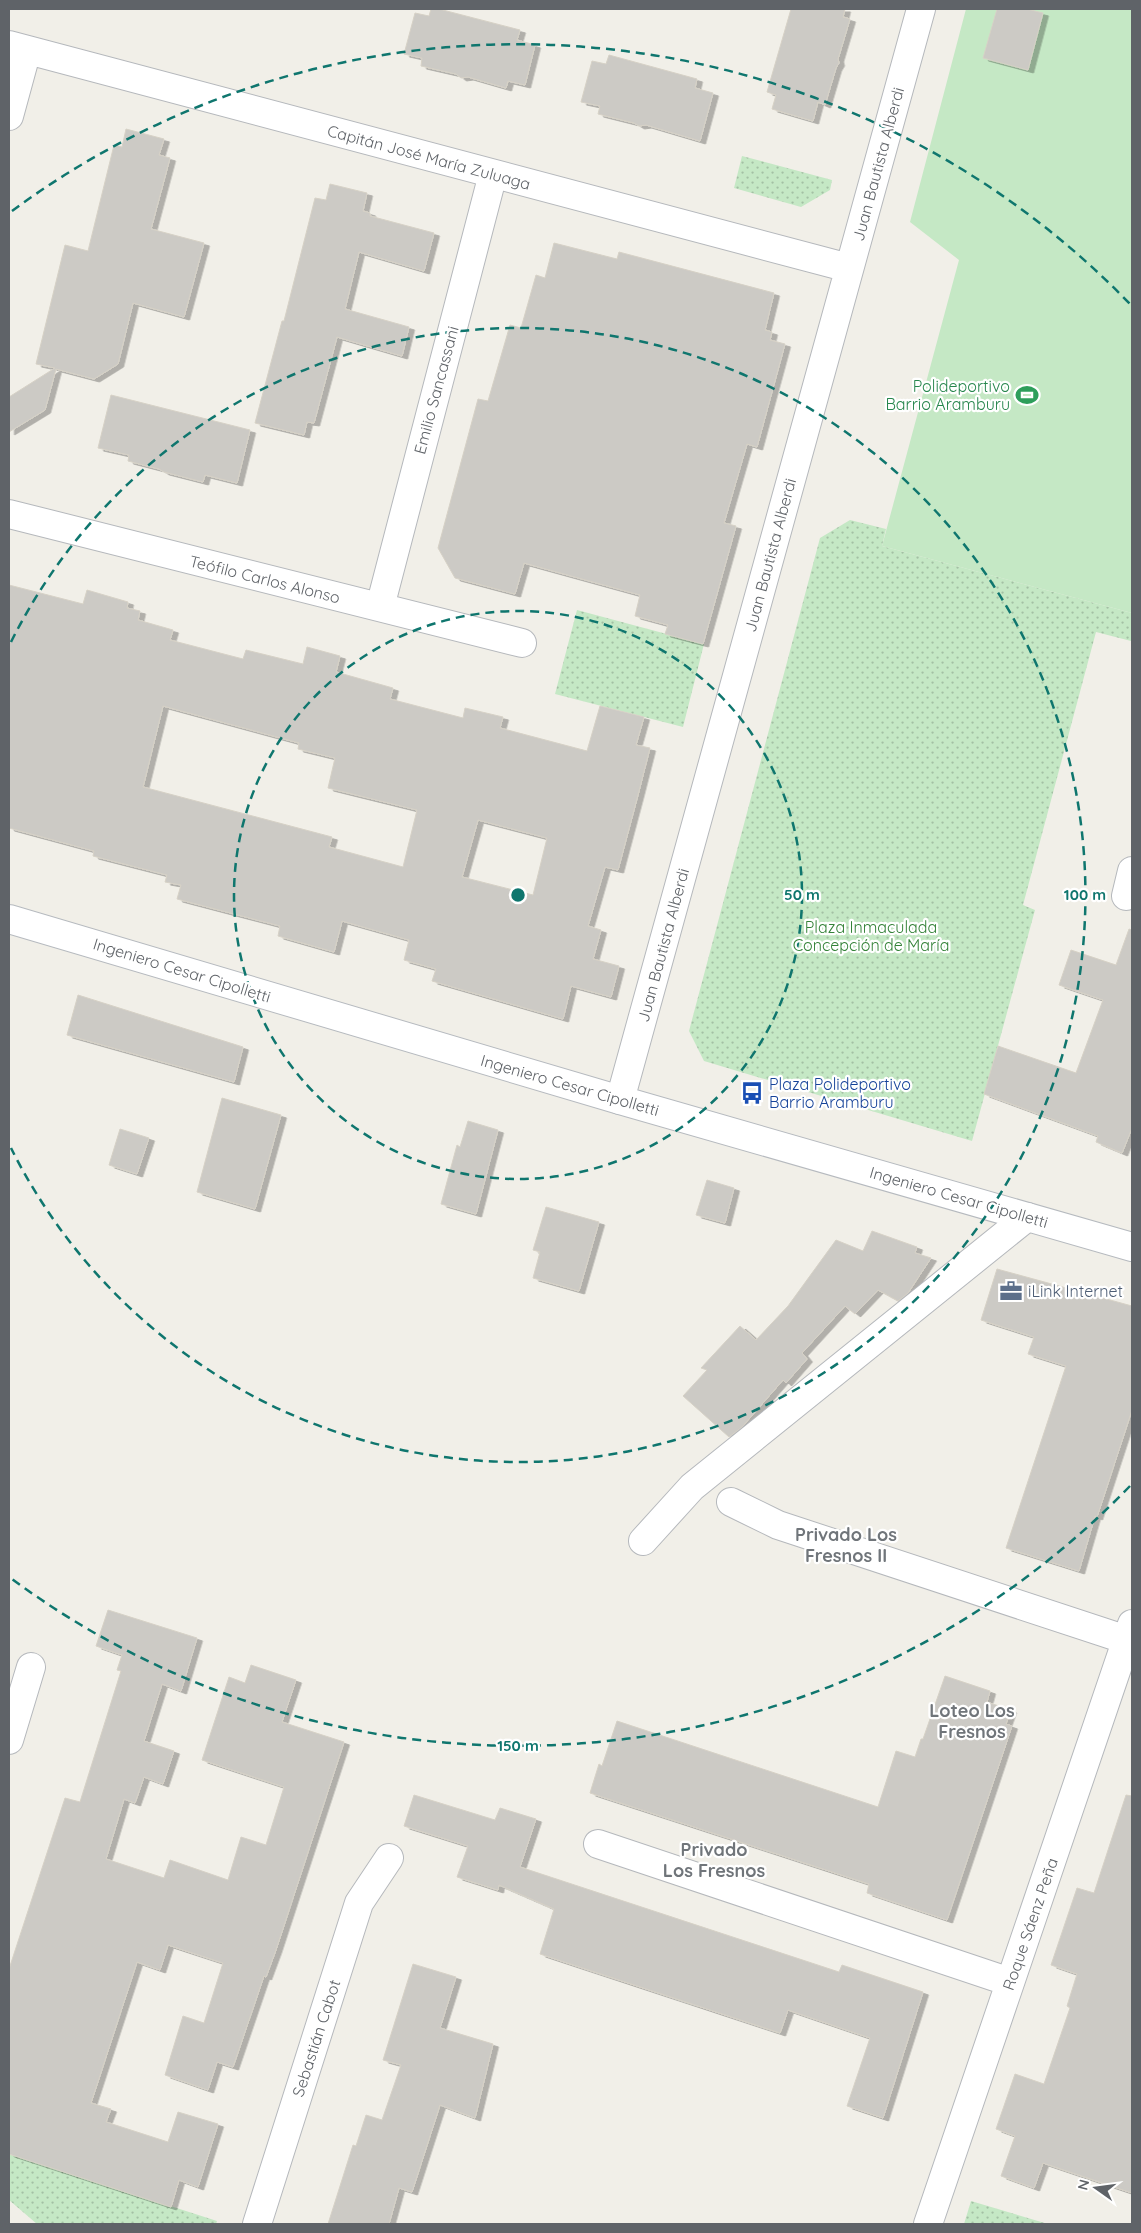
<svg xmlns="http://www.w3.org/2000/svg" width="1141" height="2233" viewBox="0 0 1141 2233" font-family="Quicksand,sans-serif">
  <defs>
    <pattern id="grass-dots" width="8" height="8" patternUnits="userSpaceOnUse" patternTransform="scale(1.25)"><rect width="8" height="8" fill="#c5e8c5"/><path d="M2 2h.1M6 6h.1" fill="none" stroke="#a3c0a4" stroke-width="1.8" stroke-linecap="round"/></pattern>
    <filter id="shadow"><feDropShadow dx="5.5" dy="3" stdDeviation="0" flood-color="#0004"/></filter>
  </defs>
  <rect width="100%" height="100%" fill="#f1efe8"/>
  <path fill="url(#grass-dots)" d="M 742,156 L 832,180 L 830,190 L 801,207 L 734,188 Z
    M 850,520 L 886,529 L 882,546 L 1132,613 L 1131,641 L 1096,632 L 1023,905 L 1035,910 L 972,1141 L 704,1061 L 689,1031 L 820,538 Z
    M 577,610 L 704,644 L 683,727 L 555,694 Z
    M 9,2154 L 217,2221 L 216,2224 L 37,2224 L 9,2200 Z
    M 971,2201 L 1048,2224 L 964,2224 Z"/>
  <path fill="#c5e8c5" d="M 966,9 L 1132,10 L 1132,613 L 882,546 L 959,260 L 910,222 Z"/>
  <path fill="#cccac5" stroke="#d6d1c6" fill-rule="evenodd" filter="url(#shadow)" d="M 431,9 L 439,9 L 520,30 L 517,40 L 535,45 L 525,85 L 508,81 L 506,88 L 468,77 L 461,78 L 456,74 L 421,66 L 422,58 L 404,54 L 415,13 L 429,16 Z
    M 791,9 L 845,9 L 843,17 L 850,19 L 838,59 L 839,63 L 836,68 L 825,105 L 818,102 L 813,121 L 772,109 L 776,95 L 767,92 Z
    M 997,9 L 1027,9 L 1043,13 L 1028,70 L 983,58 Z
    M 609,55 L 697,79 L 695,88 L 713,93 L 700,141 L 646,125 L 639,126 L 634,123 L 598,114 L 600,106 L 581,102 L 592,61 L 606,64 Z
    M 126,129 L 164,139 L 159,155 L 170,158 L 151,229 L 204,243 L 184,317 L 133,303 L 118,364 L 94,379 L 56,369 L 45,410 L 9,432 L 9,397 L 55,368 L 36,364 L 65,245 L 88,251 L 114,145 L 122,147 Z
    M 330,184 L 367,193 L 363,211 L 370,213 L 370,216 L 434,233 L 424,271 L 359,252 L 345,309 L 409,327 L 402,356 L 337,337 L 314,423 L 307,422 L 304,435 L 255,423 L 282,321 L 284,321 L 315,198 L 326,200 Z
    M 554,243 L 617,259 L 619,252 L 774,293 L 765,330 L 772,332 L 770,340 L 785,344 L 757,447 L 747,444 L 724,523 L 736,526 L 703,644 L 665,634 L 668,625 L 635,616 L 640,595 L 524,563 L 515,594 L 455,578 L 438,548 L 478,399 L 488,401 L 510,325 L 521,328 L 536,275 L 545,278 Z
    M 111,395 L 250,430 L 237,483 L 205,475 L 203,482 L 164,472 L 159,469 L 128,461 L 129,455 L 98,448 Z
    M 9,585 L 83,604 L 87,590 L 128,602 L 127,608 L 140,611 L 138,620 L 173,630 L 170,640 L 243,659 L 246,650 L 303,664 L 307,647 L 340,656 L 336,672 L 393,688 L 390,699 L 463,718 L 465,708 L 503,717 L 500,728 L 587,751 L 600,706 L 644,717 L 636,745 L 650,748 L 638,795 L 618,870 L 605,867 L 588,926 L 601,930 L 593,959 L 619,966 L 611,997 L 571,986 L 563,1019 L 432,981 L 436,969 L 404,960 L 409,940 L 342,921 L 334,952 L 278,936 L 280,926 L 177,899 L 181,885 L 165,882 L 167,875 L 93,856 L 94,851 L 9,828 ZM 163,706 L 299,743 L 298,749 L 335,758 L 328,788 L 417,810 L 403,867 L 329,847 L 332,837 L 143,787 ZM 478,820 L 547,838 L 533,895 L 462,877 Z
    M 1129,929 L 1132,930 L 1132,1128 L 1122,1153 L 1096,1142 L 1098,1136 L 984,1094 L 998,1046 L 1076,1073 L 1103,1000 L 1059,985 L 1071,950 L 1116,965 Z
    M 78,995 L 243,1047 L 234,1082 L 67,1035 Z
    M 222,1098 L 281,1115 L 255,1209 L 197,1192 Z
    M 468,1121 L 498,1130 L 476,1214 L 441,1204 L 457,1145 L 460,1147 Z
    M 120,1129 L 149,1138 L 137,1174 L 109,1165 Z
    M 707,1180 L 734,1188 L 725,1223 L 696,1215 Z
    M 546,1207 L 599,1222 L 579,1291 L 533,1278 L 540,1252 L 533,1250 Z
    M 872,1231 L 917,1247 L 915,1253 L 931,1258 L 908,1293 L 898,1301 L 878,1290 L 855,1314 L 845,1306 L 802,1353 L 807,1359 L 786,1383 L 783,1380 L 742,1427 L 729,1437 L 683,1396 L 707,1370 L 701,1368 L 740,1326 L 756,1340 L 788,1306 L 836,1240 L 863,1251 Z
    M 997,1269 L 1132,1306 L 1132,1410 L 1097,1517 L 1095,1516 L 1079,1571 L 1006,1548 L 1066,1366 L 1028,1354 L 1034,1337 L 981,1320 Z
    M 108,1610 L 197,1638 L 181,1691 L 162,1684 L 144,1741 L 174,1751 L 163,1784 L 144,1777 L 135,1803 L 124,1799 L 106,1859 L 164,1878 L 170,1860 L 228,1880 L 241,1837 L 266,1845 L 284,1787 L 202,1760 L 229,1677 L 245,1683 L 251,1665 L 296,1680 L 282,1722 L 344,1742 L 276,1950 L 266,1977 L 264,1976 L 233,2067 L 217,2062 L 208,2090 L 165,2075 L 183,2016 L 204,2023 L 223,1963 L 168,1945 L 160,1970 L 137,1962 L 91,2103 L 111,2109 L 106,2122 L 168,2142 L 178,2112 L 218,2124 L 198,2187 L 179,2180 L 171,2207 L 9,2154 L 9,1969 L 65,1798 L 80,1802 L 121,1671 L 117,1670 L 122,1655 L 96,1646 Z
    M 945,1676 L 990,1691 L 987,1702 L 1011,1710 L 1006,1724 L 1012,1726 L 947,1920 L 867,1893 L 869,1884 L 590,1793 L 599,1764 L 602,1766 L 617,1721 L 878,1807 L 896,1751 L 915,1757 L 921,1739 L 923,1739 Z
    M 414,1795 L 495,1820 L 500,1808 L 536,1819 L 520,1867 L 839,1972 L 842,1965 L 923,1992 L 883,2118 L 847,2106 L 870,2038 L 788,2010 L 780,2033 L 540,1954 L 554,1909 L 499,1885 L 498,1890 L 457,1877 L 468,1846 L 404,1826 Z
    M 1126,1795 L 1132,1796 L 1132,2193 L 1043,2163 L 1034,2188 L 1001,2176 L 1015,2136 L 996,2129 L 1015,2074 L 1044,2084 L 1070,2008 L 1067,2006 L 1077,1974 L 1051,1965 L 1077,1888 L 1094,1893 Z
    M 413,1964 L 456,1977 L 440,2028 L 493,2044 L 475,2118 L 440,2105 L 412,2192 L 399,2188 L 389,2224 L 328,2224 L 353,2145 L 356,2146 L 366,2115 L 382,2120 L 401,2065 L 383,2060 Z"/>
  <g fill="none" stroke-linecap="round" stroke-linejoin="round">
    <defs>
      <path id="street" d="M 9,45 L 849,268
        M 9,116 L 27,50
        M 9,514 L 522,643
        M 380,607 L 493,174
        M 1126,896 L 1132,871
        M 620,1100 L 921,9
        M 731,1502 L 778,1525 L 1127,1640
        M 643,1541 L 692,1487 L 1027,1217
        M 9,1740 L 31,1667
        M 598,1844 L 1010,1982
        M 257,2224 L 359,1903 L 389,1858
        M 928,2224 L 1132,1624"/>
      <path id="secondary" d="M 9,919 L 620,1100 L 1132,1247"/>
    </defs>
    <use href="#street" stroke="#b5b8bc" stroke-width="30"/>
    <use href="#secondary" stroke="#b6babf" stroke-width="30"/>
    <use href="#street" stroke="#fff" stroke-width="28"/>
    <use href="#secondary" stroke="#fff" stroke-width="28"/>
  </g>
  <g fill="none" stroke="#0f766e" stroke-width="2.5" stroke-dasharray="9 6">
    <circle cx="518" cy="895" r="284"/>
    <path d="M11 642A567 567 0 1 1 11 1148"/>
    <path d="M1130 1486A851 851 0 0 1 12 1579M12 211A851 851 0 0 1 1130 304"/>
  </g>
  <defs>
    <symbol id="stadium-bare" viewBox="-9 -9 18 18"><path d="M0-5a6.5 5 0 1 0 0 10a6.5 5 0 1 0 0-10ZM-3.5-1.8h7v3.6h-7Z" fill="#2e9e5b" stroke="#fff" stroke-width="2.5" paint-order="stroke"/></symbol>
    <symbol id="bus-bare" viewBox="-9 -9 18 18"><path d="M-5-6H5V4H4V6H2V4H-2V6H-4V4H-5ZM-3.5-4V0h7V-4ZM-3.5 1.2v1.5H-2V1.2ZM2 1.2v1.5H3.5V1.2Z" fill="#1a4fb4" stroke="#fff" stroke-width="2.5" paint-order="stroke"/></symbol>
    <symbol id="office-bare" viewBox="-9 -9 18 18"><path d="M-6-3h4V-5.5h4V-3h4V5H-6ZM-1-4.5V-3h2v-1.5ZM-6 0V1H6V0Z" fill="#5c6f8a" stroke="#fff" stroke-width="2.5" paint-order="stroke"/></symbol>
  </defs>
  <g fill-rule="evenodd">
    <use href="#stadium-bare" x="1011" y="379" width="32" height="32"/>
    <use href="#bus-bare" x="736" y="1077" width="32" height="32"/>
    <use href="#office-bare" x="995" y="1275" width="32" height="32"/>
  </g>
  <g text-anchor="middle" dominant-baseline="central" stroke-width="4.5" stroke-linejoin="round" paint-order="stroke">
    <g font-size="16" fill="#5f6368" stroke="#fff">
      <text transform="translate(429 157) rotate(15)">Capitán José María Zuluaga</text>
      <text transform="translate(878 164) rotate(-75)">Juan Bautista Alberdi</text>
      <text transform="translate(436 390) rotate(-75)">Emilio Sancassani</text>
      <text transform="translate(770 555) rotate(-75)">Juan Bautista Alberdi</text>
      <text transform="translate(265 579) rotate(14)">Teófilo Carlos Alonso</text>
      <text transform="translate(663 945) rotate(-75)">Juan Bautista Alberdi</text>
      <text transform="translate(182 970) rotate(17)">Ingeniero Cesar Cipolletti</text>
      <text transform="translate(570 1085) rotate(16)">Ingeniero Cesar Cipolletti</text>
      <text transform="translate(959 1197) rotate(16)">Ingeniero Cesar Cipolletti</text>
      <text transform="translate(1030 1924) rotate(-71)">Roque Sáenz Peña</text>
      <text transform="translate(316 2038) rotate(-72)">Sebastián Cabot</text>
    </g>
    <g font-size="16" fill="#27864d" stroke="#fff" text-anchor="end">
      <text x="1010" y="386">Polideportivo<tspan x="1010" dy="18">Barrio Aramburu</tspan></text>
    </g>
    <g font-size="16" fill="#348238" stroke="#fff">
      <text x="871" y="927">Plaza Inmaculada<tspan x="871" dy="18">Concepción de María</tspan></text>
    </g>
    <g font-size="16" fill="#164399" stroke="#fff" text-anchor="start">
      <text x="769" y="1084">Plaza Polideportivo<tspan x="769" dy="18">Barrio Aramburu</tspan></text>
    </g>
    <g font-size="16" fill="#4e5e75" stroke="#fff" text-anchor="start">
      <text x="1028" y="1291">iLink Internet</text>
    </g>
    <g font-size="18" font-weight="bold" fill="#70757a" stroke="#fff">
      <text x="846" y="1534">Privado Los<tspan x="846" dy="21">Fresnos II</tspan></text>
      <text x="972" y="1710">Loteo Los<tspan x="972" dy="21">Fresnos</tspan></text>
      <text x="714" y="1849">Privado<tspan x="714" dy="21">Los Fresnos</tspan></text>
    </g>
  </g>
  <circle cx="518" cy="895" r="8" fill="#0f766e" stroke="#fff" stroke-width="2.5"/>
  <g font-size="15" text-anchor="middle" font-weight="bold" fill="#0f766e" stroke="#fff" stroke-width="4.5" stroke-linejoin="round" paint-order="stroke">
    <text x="802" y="900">50 m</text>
    <text x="1085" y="900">100 m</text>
    <text x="518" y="1751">150 m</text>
  </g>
  <rect width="1141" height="2233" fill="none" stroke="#5f6368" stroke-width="20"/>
  <g transform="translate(1096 2188) rotate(284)" stroke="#ffffff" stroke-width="4" paint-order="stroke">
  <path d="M0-4L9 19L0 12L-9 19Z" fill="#5f6368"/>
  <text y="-8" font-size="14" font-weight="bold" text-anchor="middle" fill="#5f6368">N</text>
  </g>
</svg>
